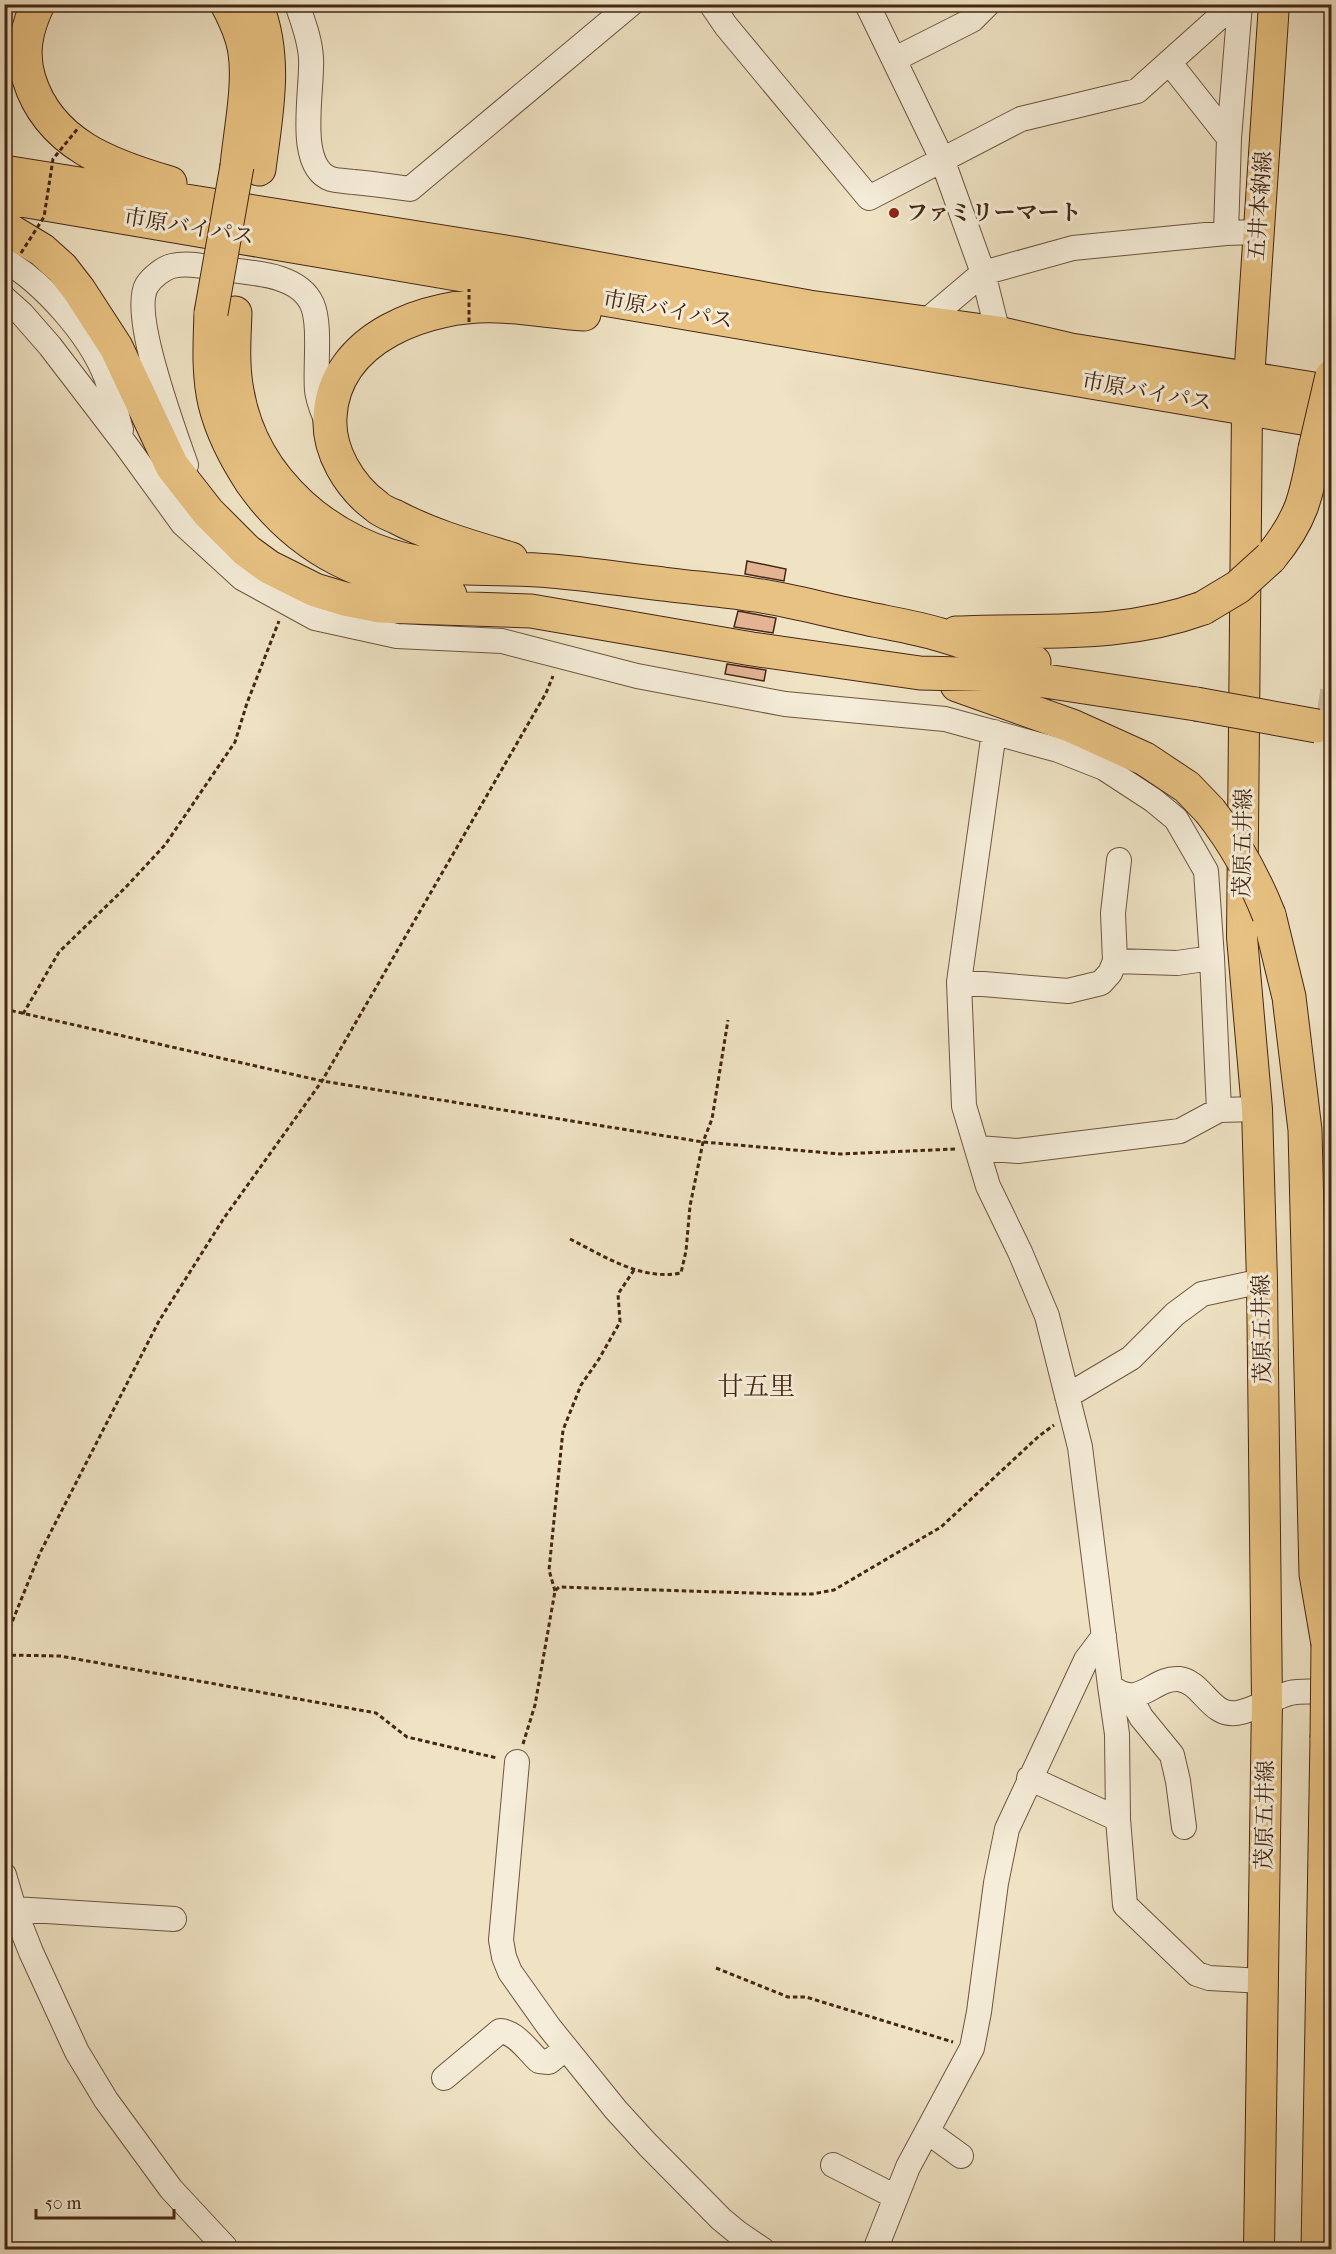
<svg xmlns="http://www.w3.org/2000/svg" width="1336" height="2254" viewBox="0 0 1336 2254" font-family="'IM FELL French Canon','Noto Serif JP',serif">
  <rect width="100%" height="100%" fill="#efe3c4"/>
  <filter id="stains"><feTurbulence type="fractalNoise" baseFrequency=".00333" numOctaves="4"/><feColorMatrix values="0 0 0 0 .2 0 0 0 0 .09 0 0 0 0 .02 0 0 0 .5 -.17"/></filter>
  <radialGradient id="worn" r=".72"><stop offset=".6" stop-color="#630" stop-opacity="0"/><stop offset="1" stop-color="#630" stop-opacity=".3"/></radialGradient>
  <path fill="#e3b393" stroke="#442614" stroke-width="1.5" d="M 747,561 L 786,569 L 784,581 L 745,574 Z
    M 738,611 L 776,618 L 773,633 L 734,627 Z
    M 727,664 L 766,670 L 764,681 L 725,674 Z"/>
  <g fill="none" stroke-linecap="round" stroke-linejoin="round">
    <path stroke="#cdbda1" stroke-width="33" stroke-dasharray="33 16" stroke-linecap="butt" d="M 1318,705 L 1332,707"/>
    <defs>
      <path id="minor" d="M 297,4 C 303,22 310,39 311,58 C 313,90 295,166 331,179 C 338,181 347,181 354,182 C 373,184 391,186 410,189 L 631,4
        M 711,4 L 726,26 L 869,198 L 1021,119 L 1137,91 L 1234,4
        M 867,4 L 942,159 L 983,273 L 998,333
        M 895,59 L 972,20 L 988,4
        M 1169,62 L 1229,138
        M 1226,233 L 1229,138 L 1240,4
        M 4,260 C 43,282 90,335 106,377 C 112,394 116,412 121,430
        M 4,298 L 22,314 L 50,346 L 125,444 L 183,524 L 242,578 L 315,618 L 397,636 L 502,641 L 637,676 L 785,704 L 945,719 L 1058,750 L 1104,768 L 1153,800 L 1176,819 L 1206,871 L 1212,958 L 1219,1110
        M 924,323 L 983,273 L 1073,248 L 1226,233 L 1258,232
        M 186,465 C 174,431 130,313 147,285 C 152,277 164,268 172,266 C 189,262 206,267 222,269 C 250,273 298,273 312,304 C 321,324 315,367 317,390 C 318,402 324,414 328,425
        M 994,732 L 959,982 L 964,1106 L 988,1186 L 1020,1252 L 1047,1316 L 1080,1447 L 1110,1686 C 1140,1711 1152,1677 1179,1679 C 1203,1682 1210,1717 1237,1713 C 1255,1710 1272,1698 1290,1693 C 1302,1690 1318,1692 1332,1692
        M 1115,961 L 1177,963 L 1212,958
        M 959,982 L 1068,991 L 1101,983 L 1110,973 L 1115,961 L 1113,913 L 1119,860
        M 978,1148 L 1018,1151 L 1180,1131 L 1219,1110 L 1257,1109
        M 1067,1396 L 1131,1358 L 1175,1314 L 1202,1294 L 1262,1281
        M 1110,1686 L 1117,1734 L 1118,1819 L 1125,1905 L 1197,1974 L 1209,1978 L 1263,1981
        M 1130,1696 L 1141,1717 L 1172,1755 L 1178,1781 L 1184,1827
        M 517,1762 L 501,1940 L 504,1957 L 510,1972 L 549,2027 L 616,2110 L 648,2145 L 721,2219 L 738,2233 L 763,2250
        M 1029,1778 L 1118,1819
        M 4,1875 L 14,1909 L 31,1952 L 77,2052 L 106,2100 L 171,2189 L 225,2247
        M 14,1909 L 174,1919
        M 444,2078 L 500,2031 C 516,2032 528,2051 539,2061 L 549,2062 L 566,2048
        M 928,2132 L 961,2156
        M 833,2165 L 896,2197
        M 875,2250 L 908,2167 L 972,2048 L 979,2012 L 996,1883 L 1007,1829 L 1086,1660 L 1104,1636"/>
      <path id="major" d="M 1259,2250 L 1267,1701 L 1262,1281 L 1257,1109 L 1242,937 L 1247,409 L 1274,4"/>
      <path id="highway" d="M 38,4 C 26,29 21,53 29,79 C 49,144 111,166 170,183
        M 227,4 C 235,19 243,36 245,53 C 250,86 240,133 237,166
        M 256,4 C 278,58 266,114 259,169
        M 4,172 L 518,254 L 809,307 L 998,333 L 1071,350 L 1332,392
        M 4,197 L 1332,423
        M 4,227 L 42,250 L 62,268 L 79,290 L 116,347 L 172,466 L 208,512 L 247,551 L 269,567 L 315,590 L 345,599 L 380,606 L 531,611 L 752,649 L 920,673 L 1006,675 L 1196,704
        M 211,313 C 210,342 208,375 215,404 C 222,432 236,459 252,483 C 303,555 366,577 450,595
        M 235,313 C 234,339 232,365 237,391 C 252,481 332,548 420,563 C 464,571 508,567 551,571 C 589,574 626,580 663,584 C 693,588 725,590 755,595 C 790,600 825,610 860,617 C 887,623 915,627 941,635 C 972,644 1001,656 1034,662
        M 1270,558 C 1302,519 1306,498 1315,449
        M 511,559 C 472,547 432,536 396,517 C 389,514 381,511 376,506 C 349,486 328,451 330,417 C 334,337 428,303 498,306 C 526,307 555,312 584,314
        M 956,633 C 1041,629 1121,638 1203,608
        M 957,685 L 1072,726 L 1145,759 L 1187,787 L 1210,811
        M 1269,915 L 1289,997 L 1305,1130 L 1316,1574 L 1328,1644
        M 1318,2250 L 1327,1738"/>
    </defs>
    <use href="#minor" stroke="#6f5540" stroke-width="26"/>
    <use href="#major" stroke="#442614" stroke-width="32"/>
    <use href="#highway" stroke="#442614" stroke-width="35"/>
    <path stroke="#442614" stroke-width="3" stroke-dasharray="4.5 3" stroke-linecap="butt" d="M 4,1009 L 322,1081 L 703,1142 L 840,1154 L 955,1149
      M 23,1014 L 59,952 L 125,888 L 165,845 L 235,742 L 247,703 L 279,621
      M 570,1239 C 604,1256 641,1281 681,1273 L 686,1251 L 690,1206 L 703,1142 L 712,1119 L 728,1020
      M 555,1591 L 549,1570 L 563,1430 L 581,1385 L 599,1359 L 620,1322 L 618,1294 L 634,1270
      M 4,1642 L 40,1553 L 159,1321 L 224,1218 L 322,1081 L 546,693 L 553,676
      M 4,1655 L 60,1656 L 376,1713 L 407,1737 L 497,1758
      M 523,1744 L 535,1705 L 555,1591 L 559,1587 L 785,1594 L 812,1594 L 834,1590 L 941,1527 L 1039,1436 L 1054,1425
      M 716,1968 L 788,1997 L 806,1997 L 953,2042"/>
    <use href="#minor" stroke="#f5edd9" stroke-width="24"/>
    <use href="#major" stroke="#e8c282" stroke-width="30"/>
    <use href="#highway" stroke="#e8c282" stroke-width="33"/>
    <defs>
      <path id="highway-bridge" d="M 211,313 L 237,166
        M 1315,449 L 1332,376
        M 1203,608 L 1238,587 L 1270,558
        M 1196,704 L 1317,726
        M 1210,811 C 1235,843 1254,877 1269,915
        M 1327,1738 L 1328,1644"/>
    </defs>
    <use href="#highway-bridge" stroke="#442614" stroke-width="35" stroke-linecap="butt"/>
    <path stroke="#442614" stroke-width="3" stroke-dasharray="4.5 3" stroke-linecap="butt" d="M 21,253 L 44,217 L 53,159 L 79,127
      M 469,322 L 469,289"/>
    <use href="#highway-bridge" stroke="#e8c282" stroke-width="33"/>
  </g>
  <circle fill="#8f2418" stroke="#f5edd9" stroke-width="2" cx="894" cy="213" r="6"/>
  <g text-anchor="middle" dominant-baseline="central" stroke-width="6" stroke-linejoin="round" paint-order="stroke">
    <g font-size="22" fill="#442614" stroke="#f5edd9">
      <text transform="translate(1260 206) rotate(-86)">五井本納線</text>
      <text transform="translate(189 227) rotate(9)">市原バイパス</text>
      <text transform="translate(668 310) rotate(10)">市原バイパス</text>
      <text transform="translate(1147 392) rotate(10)">市原バイパス</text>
      <text transform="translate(1243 843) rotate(-89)">茂原五井線</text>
      <text transform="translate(1262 1329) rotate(-91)">茂原五井線</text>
      <text transform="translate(1265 1815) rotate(-89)">茂原五井線</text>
    </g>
    <g font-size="22" font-weight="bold" fill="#442614" stroke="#f5edd9" text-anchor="start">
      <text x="906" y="213">ファミリーマート</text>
    </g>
    <g font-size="26" fill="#442614" stroke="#f5edd9">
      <text x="756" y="1386">廿五里</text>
    </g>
  </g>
  <rect width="1336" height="2254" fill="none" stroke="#efe3c4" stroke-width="24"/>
  <rect x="6" y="6" width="1324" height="2242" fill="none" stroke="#442614" stroke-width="3"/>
  <rect x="12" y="12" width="1312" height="2230" fill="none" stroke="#442614" stroke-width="1.5"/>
  <path d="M36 2209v9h138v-9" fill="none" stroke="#442614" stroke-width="3"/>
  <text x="45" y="2209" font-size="18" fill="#442614" stroke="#f5edd9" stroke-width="4.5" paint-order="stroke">50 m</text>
  <rect width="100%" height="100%" filter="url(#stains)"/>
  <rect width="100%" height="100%" fill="url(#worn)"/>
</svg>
